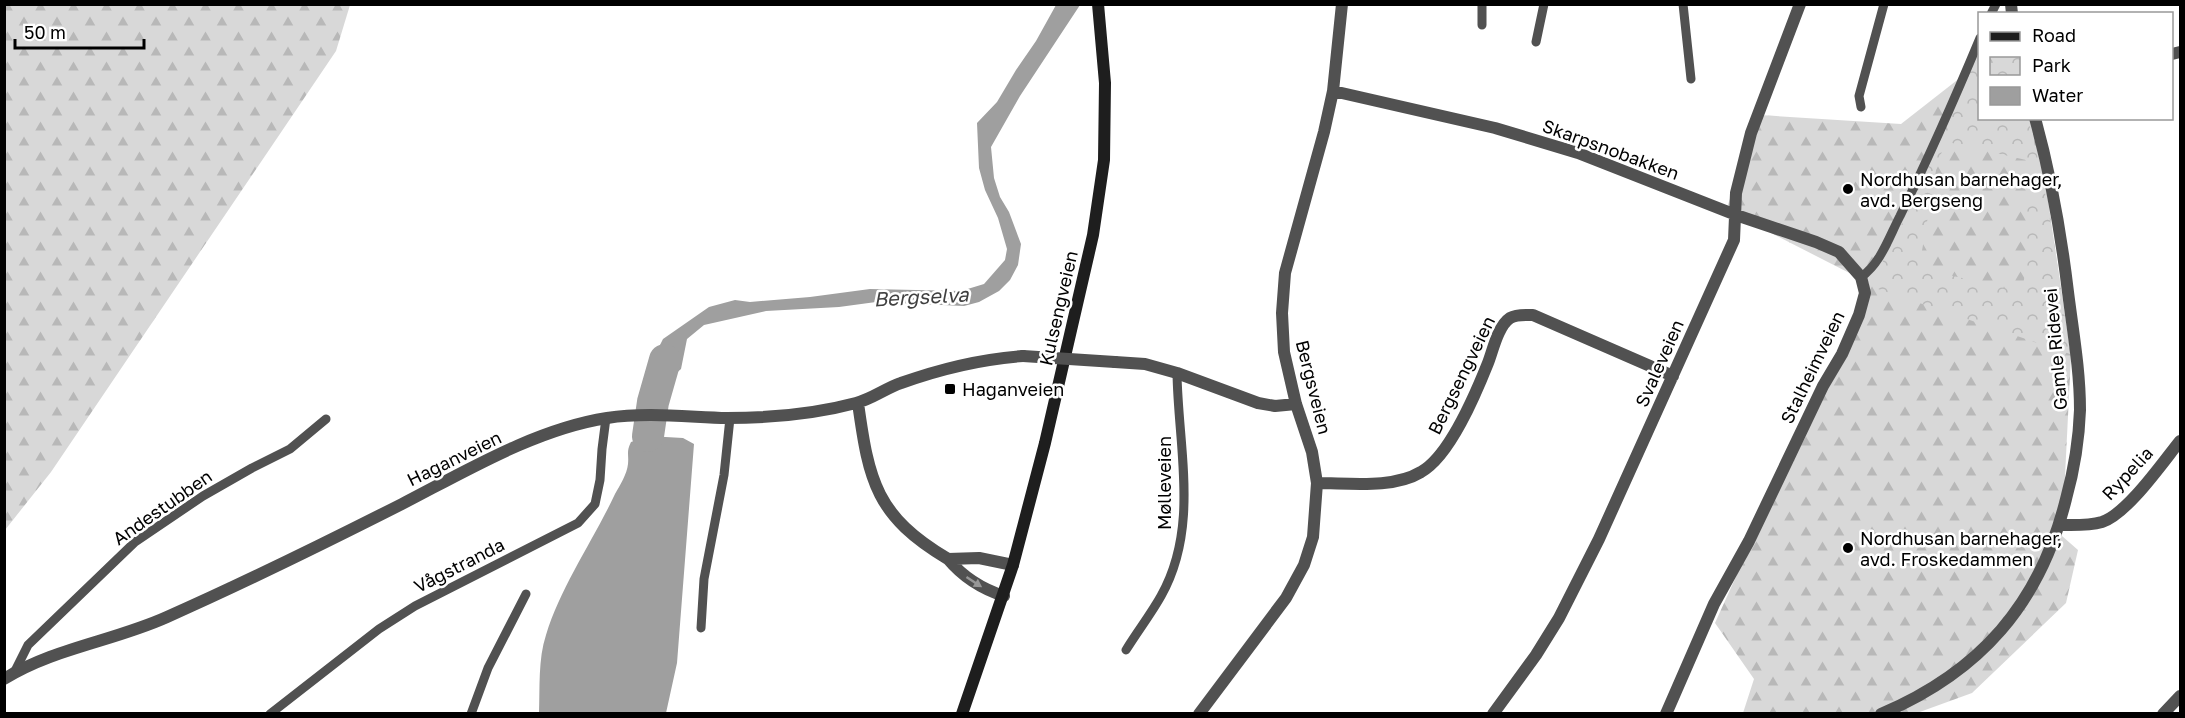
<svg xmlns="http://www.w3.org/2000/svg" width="2185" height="718" viewBox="0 0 2185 718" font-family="'Golos Text',sans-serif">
  <defs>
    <pattern id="forest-firs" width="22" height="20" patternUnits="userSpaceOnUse" patternTransform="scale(1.5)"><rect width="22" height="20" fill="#d8d8d8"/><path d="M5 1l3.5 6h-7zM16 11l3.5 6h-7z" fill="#b8b8b8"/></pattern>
    <pattern id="park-crowns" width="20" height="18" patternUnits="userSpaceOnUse" patternTransform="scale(1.5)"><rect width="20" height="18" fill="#d8d8d8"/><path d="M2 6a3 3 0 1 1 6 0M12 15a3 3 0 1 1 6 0" fill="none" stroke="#b8b8b8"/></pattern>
  </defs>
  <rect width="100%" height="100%" fill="#fff"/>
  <path fill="url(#forest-firs)" d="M 5,4 L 350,5 L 336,51 L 51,472 L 5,530 Z
    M 1979,63 L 1980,118 L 2036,119 L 2071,356 L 2062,536 L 2078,550 L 2066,603 L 1972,693 L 1917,713 L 1743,713 L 1754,679 L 1715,623 L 1869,283 L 1726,210 L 1760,115 L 1901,124 Z"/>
  <path fill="url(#park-crowns)" fill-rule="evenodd" d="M 1979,50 L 1980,118 L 2028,119 C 2049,196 2059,275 2070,354 L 1878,289 L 1875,277 L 1913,202 ZM 1948,142 L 2026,160 L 2026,267 L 2022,292 L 1919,268 L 1938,159 Z"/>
  <path fill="#9f9f9f" d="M 1056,5 L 1080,5 L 1020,96 L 991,147 L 994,178 L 1000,197 L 1009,212 L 1021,244 L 1018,265 L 1010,280 L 999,291 L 979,302 L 964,306 L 876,302 L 839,307 L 766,311 L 704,325 L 687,339 L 681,369 L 666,382 L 659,403 L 648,402 L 650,390 L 649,367 L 663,339 L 709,307 L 735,300 L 750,302 L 810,297 L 870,289 L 961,291 L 984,284 L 1005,260 L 1007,249 L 998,218 L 985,190 L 979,168 L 977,123 L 997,102 L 1016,70 L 1036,41 Z
    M 648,436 L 683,438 L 694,444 L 677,663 L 666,713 L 539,713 C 540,688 538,659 546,635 C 561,586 593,541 615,494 C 620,485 627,474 628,464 C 629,454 626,452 631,442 Z"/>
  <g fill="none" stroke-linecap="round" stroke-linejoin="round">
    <path stroke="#9f9f9f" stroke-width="32" d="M 648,436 L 653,402 L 665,360"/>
    <path stroke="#515151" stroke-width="9" d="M 1683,4 L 1691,79
      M 1991,14 L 1996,4
      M 1482,25 L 1482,4
      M 1536,42 L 1544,4
      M 1861,107 L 1859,96 L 1884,4
      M 1861,277 C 1881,263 1889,237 1900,216 C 1929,157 1955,98 1980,38
      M 701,628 L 704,579 L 724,475 L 730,418
      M 1126,650 C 1137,632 1151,614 1161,596 C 1200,527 1178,447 1177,373
      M 14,673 L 28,645 L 135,542 L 203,496 L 252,468 L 290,449 L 326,419
      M 270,714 L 379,629 L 415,606 L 578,523 L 595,504 L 600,480 L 602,449 L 606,418
      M 471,714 L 488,668 L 526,594"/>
    <path stroke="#515151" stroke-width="12" d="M 2011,4 L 2012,14
      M 2172,54 L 2180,52
      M 1333,91 L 1495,128 L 1578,153 L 1736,215 L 1816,242 L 1839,252 L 1861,277 L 1865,293 L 1859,315 L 1842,354 L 1823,386 L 1749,541 L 1714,604 L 1666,714
      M 1115,362 L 1145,364 L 1177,373 L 1258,403 L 1275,406 L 1296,404
      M 858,403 C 869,482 876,516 948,559
      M 1317,483 C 1349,483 1393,489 1421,472 C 1450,456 1476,393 1488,363 C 1493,350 1498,326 1510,318 C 1517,314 1525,315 1533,315 L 1673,376
      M 2060,525 C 2074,525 2088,526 2102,522 C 2127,514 2163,462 2180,441
      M 1004,596 C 982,589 963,577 948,559 L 979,558 L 1013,565
      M 4,679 C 54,648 114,641 167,617 C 246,582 325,543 402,504 C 466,471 536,429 607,418 C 646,412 688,417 727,418 C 769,418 815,414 856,403 C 872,399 886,388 901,383 C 940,369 982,359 1023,356
      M 1199,714 L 1286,598 L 1304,565 L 1313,537 L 1317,483 L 1312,452 L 1296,404 L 1284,352 L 1282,313 L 1285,273 L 1324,132 L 1333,91 L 1342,4
      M 1493,714 L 1536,655 L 1559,618 L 1599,539 L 1734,240 L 1736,193 L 1751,133 L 1800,4
      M 1881,714 C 1980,672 2040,604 2066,499 C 2074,470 2079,440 2080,410 C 2080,370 2073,332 2068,292 C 2061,233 2051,176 2035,118
      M 2163,714 L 2180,696"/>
    <path stroke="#1e1e1e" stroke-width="12" d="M 962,714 L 1013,565 L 1045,443 L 1093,235 L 1104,160 L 1105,83 L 1098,4"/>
    <path stroke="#515151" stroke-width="12" d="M 1023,356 L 1115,362"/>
  </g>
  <defs><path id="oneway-solid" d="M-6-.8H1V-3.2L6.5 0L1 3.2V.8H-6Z" transform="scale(1.5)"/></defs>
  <use fill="#979797" href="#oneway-solid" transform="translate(974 582) rotate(33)"/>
  <g fill="#000" stroke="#fff" stroke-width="2">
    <circle cx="1848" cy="189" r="6"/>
    <rect x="944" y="383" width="12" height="12" rx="3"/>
    <circle cx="1848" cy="548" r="6"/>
  </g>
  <g text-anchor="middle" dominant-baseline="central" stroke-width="5" stroke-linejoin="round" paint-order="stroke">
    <g font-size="18" fill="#000" stroke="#fff">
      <text transform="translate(1611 149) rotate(20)">Skarpsnobakken</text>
      <text transform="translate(1058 308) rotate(-77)">Kulsengveien</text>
      <text transform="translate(2055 349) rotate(-95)">Gamle Ridevei</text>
      <text transform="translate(1659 363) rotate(-66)">Svaleveien</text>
      <text transform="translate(1812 367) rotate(-64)">Stalheimveien</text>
      <text transform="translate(1461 375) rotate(-64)">Bergsengveien</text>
      <text transform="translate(1314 387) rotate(76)">Bergsveien</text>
      <text transform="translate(454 458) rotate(-26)">Haganveien</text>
      <text transform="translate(2127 473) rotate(-47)">Rypelia</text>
      <text transform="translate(1164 483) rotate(-90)">Mølleveien</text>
      <text transform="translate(162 507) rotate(-35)">Andestubben</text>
      <text transform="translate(459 565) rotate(-27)">Vågstranda</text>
    </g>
    <g font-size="18" fill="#000" stroke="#fff" text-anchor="start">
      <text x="1860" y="179">Nordhusan barnehager,<tspan x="1860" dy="21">avd. Bergseng</tspan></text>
      <text x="962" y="389">Haganveien</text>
      <text x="1860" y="538">Nordhusan barnehager,<tspan x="1860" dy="21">avd. Froskedammen</tspan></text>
    </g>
    <g font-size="20" font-style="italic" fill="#404040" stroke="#fff">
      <text transform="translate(921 296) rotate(-3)">Bergselva</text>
    </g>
  </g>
  <rect width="2185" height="718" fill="none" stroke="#000000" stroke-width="12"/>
  <rect x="1978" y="12" width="195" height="108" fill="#ffffff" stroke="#999999" stroke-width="1.5"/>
  <rect x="1990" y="32" width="30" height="9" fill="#1e1e1e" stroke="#999999" stroke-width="1.5"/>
  <text x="2032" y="42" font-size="18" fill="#000000">Road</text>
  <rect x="1990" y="57" width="30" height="18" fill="url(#park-crowns)" stroke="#999999" stroke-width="1.5"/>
  <text x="2032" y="72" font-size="18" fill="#000000">Park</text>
  <rect x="1990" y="87" width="30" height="18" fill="#9f9f9f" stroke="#999999" stroke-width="1.5"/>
  <text x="2032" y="102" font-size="18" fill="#000000">Water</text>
  <path d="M15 39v9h129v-9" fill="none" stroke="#000000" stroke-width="3"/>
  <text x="24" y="39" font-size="18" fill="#000000" stroke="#ffffff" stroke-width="4.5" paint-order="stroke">50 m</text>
</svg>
